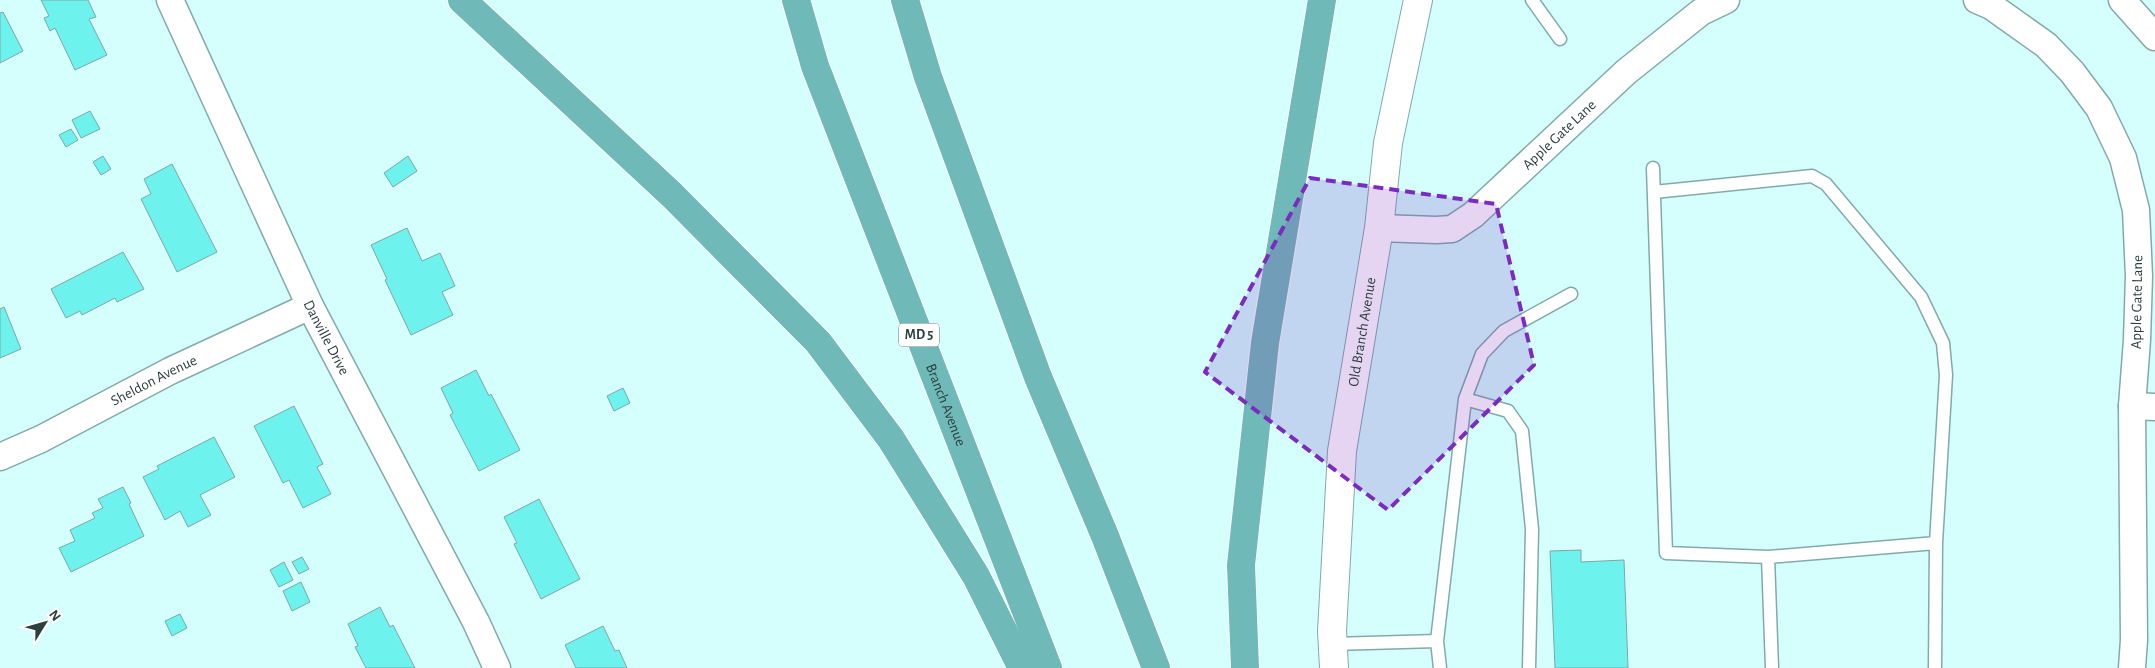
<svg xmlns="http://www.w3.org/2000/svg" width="2155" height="668" viewBox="0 0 2155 668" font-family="'Alegreya Sans',sans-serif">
  <rect width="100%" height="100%" fill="#d4fffd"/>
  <path fill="#6df2ee" stroke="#7fa7a6" d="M 41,0 L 88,0 L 96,17 L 89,19 L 107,55 L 75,70 L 55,28 L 50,31 L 44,18 L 49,16 Z
    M 3,12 L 23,51 L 0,63 L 0,13 Z
    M 90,111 L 100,129 L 81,138 L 72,120 Z
    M 71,129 L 78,140 L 66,147 L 59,135 Z
    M 103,156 L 111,169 L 101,175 L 93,162 Z
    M 408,156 L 417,171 L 393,187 L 384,173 Z
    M 172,164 L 217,252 L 177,272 L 141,199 L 151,194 L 144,179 Z
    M 407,228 L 422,261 L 440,253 L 455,286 L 442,292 L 453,315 L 411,335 L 385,280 L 387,279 L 371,245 Z
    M 123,252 L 144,289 L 117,302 L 115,298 L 82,315 L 80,311 L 66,318 L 51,289 Z
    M 4,307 L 21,349 L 0,358 L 0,309 Z
    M 476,370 L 489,396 L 491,394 L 520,450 L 479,471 L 450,415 L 453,413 L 441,388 Z
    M 623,388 L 630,403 L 614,411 L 607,396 Z
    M 294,406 L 323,464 L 317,467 L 331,494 L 303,508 L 289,480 L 283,483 L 254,426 Z
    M 214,437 L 235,477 L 200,495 L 211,515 L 188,527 L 180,511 L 165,520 L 143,477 L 159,469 L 157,466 Z
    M 123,487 L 131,503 L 129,504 L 144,536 L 71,572 L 59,548 L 75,541 L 70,530 L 95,518 L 92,513 L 103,508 L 98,499 Z
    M 539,499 L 580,579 L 541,599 L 514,544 L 517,543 L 504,517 Z
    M 1581,550 L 1581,562 L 1624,560 L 1628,668 L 1555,668 L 1550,551 Z
    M 302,557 L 309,569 L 299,574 L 292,562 Z
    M 284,562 L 293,580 L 279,587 L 270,570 Z
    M 301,582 L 310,602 L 292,611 L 283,591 Z
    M 380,607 L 390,627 L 393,625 L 415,668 L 366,668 L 355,647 L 358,646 L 348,624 Z
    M 180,614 L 187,628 L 172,636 L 165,621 Z
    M 603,626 L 615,651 L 619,650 L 627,668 L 576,668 L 565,645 Z"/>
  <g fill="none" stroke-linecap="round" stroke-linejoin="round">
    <defs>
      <path id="service" d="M 1532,0 L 1560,39
        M 1653,168 L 1666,553 L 1768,557 L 1772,668
        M 1654,192 L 1812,176 L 1826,184 L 1921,297 L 1943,343 L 1946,375 L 1936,543
        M 1465,399 L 1508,411 L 1522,431 L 1532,529 L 1529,668
        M 1768,557 L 1936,543 L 1935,668
        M 1437,641 L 1465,399 L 1482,354 L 1504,331 L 1571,294
        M 1333,644 L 1437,641 L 1440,668"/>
      <g id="minor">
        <path id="s1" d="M 170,0 L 310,306 L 476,622 L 497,668"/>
        <path d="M 1977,0 L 1991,6 L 2046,45 L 2072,72 L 2099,108 L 2123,158 L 2136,210 L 2139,276 L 2137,340 L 2132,406 L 2134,640 L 2132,668"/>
        <path d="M 2122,0 L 2155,37"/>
        <path id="s2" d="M 1379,228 L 1436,230 L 1452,229 L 1473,215 L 1626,72 L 1701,12 L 1726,0"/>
        <path d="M 2132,406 L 2155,407"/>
        <path id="s3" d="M 0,457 L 41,439 L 170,371 L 310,306"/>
      </g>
      <g id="tertiary">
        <path id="s4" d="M 1334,668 L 1332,631 L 1342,451 L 1379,228 L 1388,143 L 1418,0"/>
      </g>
      <g id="trunk">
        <path d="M 462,0 L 672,195 L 818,342 L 891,439 L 976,576 L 1022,668"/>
        <path id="s5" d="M 796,0 L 815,66 L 1048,668"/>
        <path d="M 905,0 L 928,77 L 1038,377 L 1105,536 L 1156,668"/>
        <path d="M 1245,668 L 1241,565 L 1265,343 L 1322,0"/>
      </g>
    </defs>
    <use href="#service" stroke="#82aaa9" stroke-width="15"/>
    <use href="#minor" stroke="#82aaa9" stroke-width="29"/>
    <use href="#tertiary" stroke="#82aaa9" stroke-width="30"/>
    <use href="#trunk" stroke="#fff" stroke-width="30"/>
    <use href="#service" stroke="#fff" stroke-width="12"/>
    <use href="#minor" stroke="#fff" stroke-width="26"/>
    <use href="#tertiary" stroke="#fff" stroke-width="28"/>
    <use href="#trunk" stroke="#6fbab8" stroke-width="28"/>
  </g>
  <path fill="#7b2cbf" fill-opacity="0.2" stroke="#7b2cbf" stroke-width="4" stroke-dasharray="10 6" stroke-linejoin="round" d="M 1310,178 L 1496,204 L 1534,365 L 1388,510 L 1205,372 Z"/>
  <g text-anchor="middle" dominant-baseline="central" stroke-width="4" stroke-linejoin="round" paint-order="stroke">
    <rect fill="#fff" stroke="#6c7878" stroke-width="1" x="899" y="323.5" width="40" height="23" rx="4"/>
    <g font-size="14" font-weight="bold" fill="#2d3e3e">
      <text x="919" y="335">MD 5</text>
    </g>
    <g font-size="15" fill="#2d3e3e" stroke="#fff">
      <text stroke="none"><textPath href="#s2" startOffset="216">Apple Gate Lane</textPath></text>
      <text transform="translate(2137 302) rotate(-89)">Apple Gate Lane</text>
      <text stroke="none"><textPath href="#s4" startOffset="338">Old Branch Avenue</textPath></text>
      <text stroke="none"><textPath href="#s1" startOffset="372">Danville Drive</textPath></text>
      <text stroke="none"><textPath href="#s3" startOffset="172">Sheldon Avenue</textPath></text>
      <text stroke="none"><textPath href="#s5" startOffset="432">Branch Avenue</textPath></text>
    </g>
  </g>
  <g transform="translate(45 623) rotate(53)" stroke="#ffffff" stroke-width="4" paint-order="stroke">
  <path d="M0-4L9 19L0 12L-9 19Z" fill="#2d3e3e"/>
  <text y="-8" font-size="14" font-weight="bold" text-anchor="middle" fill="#2d3e3e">N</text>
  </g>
</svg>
